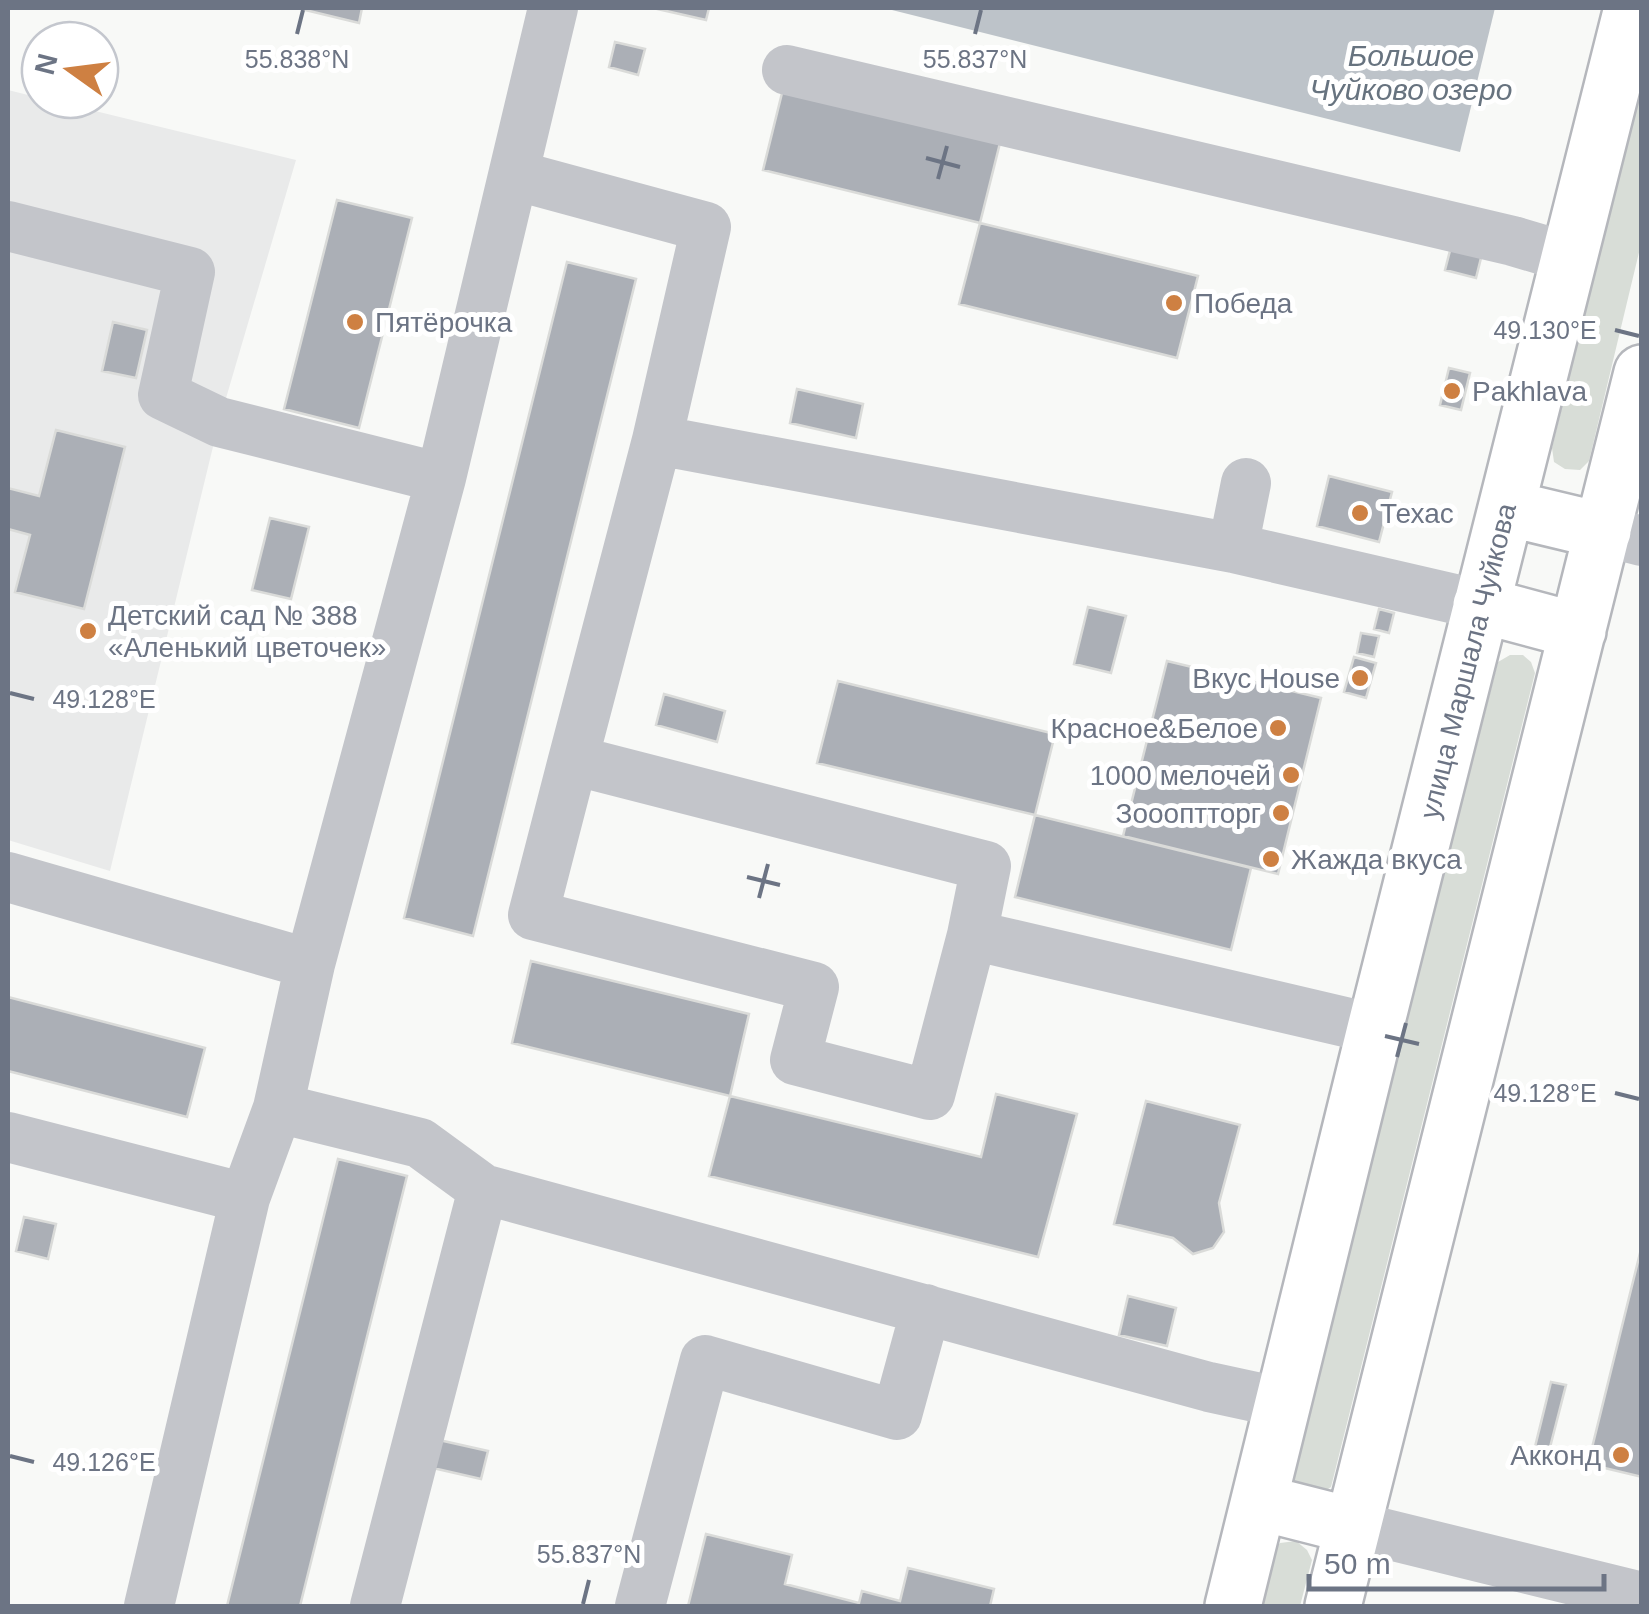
<svg xmlns="http://www.w3.org/2000/svg" width="1649" height="1614" viewBox="0 0 1649 1614" font-family="Helvetica,sans-serif">
  <rect width="100%" height="100%" fill="#f8f9f7"/>
  <path fill="#e9eaea" d="M 8,90 L 40,98 L 40,100 L 50,100 L 296,160 L 219,422 L 110,871 L 8,840 Z"/>
  <path fill="#d8ddd7" d="M 1641,85 L 1641,244 L 1589,461 L 1580,470 L 1565,469 L 1554,462 L 1552,448 Z
    M 1510,655 L 1523,655 L 1531,662 L 1535,673 L 1331,1487 L 1319,1495 L 1294,1486 L 1290,1475 L 1498,662 Z
    M 1296,1541 L 1307,1550 L 1312,1560 L 1300,1606 L 1257,1606 L 1270,1554 L 1280,1543 Z"/>
  <path fill="#bdc3c9" d="M 884,8 L 1495,8 L 1460,152 Z"/>
  <path fill="#abafb6" stroke="#dadbd9" stroke-width="2.5" d="M 297,8 L 362,8 L 359,23 Z
    M 653,8 L 709,8 L 706,20 Z
    M 615,42 L 645,49 L 638,75 L 609,67 Z
    M 783,89 L 1000,143 L 980,223 L 1198,276 L 1177,358 L 959,304 L 980,223 L 763,170 Z
    M 337,200 L 412,218 L 359,428 L 284,409 Z
    M 1454,235 L 1485,242 L 1476,278 L 1445,270 Z
    M 567,262 L 636,279 L 473,936 L 404,918 Z
    M 113,322 L 147,330 L 136,378 L 102,371 Z
    M 1449,368 L 1470,373 L 1461,410 L 1440,405 Z
    M 797,389 L 863,404 L 856,438 L 790,423 Z
    M 56,430 L 125,447 L 84,609 L 15,592 L 30,535 L 8,529 L 8,488 L 39,496 Z
    M 1329,476 L 1392,492 L 1379,542 L 1317,526 Z
    M 270,518 L 309,527 L 291,599 L 252,590 Z
    M 1088,607 L 1126,616 L 1111,673 L 1074,664 Z
    M 1379,609 L 1394,613 L 1389,633 L 1374,629 Z
    M 1361,633 L 1379,636 L 1374,657 L 1357,653 Z
    M 1354,657 L 1376,663 L 1366,698 L 1344,692 Z
    M 1167,661 L 1321,698 L 1278,874 L 1123,836 Z
    M 838,681 L 1055,734 L 1035,815 L 817,763 Z
    M 664,694 L 725,711 L 717,742 L 656,725 Z
    M 1035,815 L 1251,868 L 1231,950 L 1015,897 Z
    M 531,961 L 749,1014 L 730,1096 L 512,1043 Z
    M 8,997 L 205,1048 L 187,1117 L 8,1071 Z
    M 996,1094 L 1077,1114 L 1038,1257 L 709,1176 L 730,1096 L 981,1157 Z
    M 1146,1101 L 1240,1125 L 1219,1203 L 1224,1232 L 1213,1248 L 1193,1254 L 1173,1238 L 1114,1224 Z
    M 338,1159 L 407,1176 L 300,1606 L 227,1606 Z
    M 24,1217 L 56,1224 L 48,1259 L 16,1251 Z
    M 1642,1245 L 1642,1477 L 1588,1464 Z
    M 1128,1296 L 1176,1308 L 1167,1346 L 1119,1335 Z
    M 1551,1382 L 1566,1385 L 1547,1459 L 1533,1455 Z
    M 439,1440 L 488,1451 L 481,1479 L 433,1468 Z
    M 706,1534 L 792,1555 L 785,1584 L 859,1603 L 862,1591 L 900,1601 L 908,1568 L 994,1589 L 990,1606 L 688,1606 Z"/>
  <g fill="none" stroke-linecap="round" stroke-linejoin="round">
    <defs>
      <path id="major" d="M 1507,508 L 1603,531
        M 1481,605 L 1578,631
        M 1259,1502 L 1353,1526
        M 1233,1606 L 1375,1029 L 1632,8
        M 1333,1606 L 1642,373"/>
    </defs>
    <use href="#major" stroke="#b5b7bc" stroke-width="60"/>
    <path stroke="#c3c5ca" stroke-width="50" d="M 787,70 L 1513,241 L 1570,258
      M 514,175 L 706,227 L 657,440 L 1233,548 L 1481,605
      M 8,226 L 190,272 L 163,395 L 219,422 L 441,478
      M 657,440 L 573,760 L 986,866 L 972,935 L 1375,1029
      M 1603,531 L 1642,541
      M 1233,548 L 1246,483
      M 573,760 L 533,915 L 814,987 L 795,1060 L 930,1095 L 972,935
      M 8,877 L 310,964
      M 278,1108 L 420,1143 L 483,1189 L 1209,1387 L 1283,1403
      M 8,1137 L 245,1198
      M 1353,1526 L 1642,1597
      M 149,1606 L 245,1198 L 278,1108 L 310,964 L 441,478 L 553,8
      M 375,1606 L 483,1189
      M 640,1606 L 705,1360 L 897,1415 L 926,1309"/>
    <use href="#major" stroke="#fff" stroke-width="55"/>
  </g>
  <path fill="none" stroke="#6c7484" stroke-width="4" d="M 297,34 L 303,10M 975,34 L 981,10M 926,158 L 960,167M 938,179 L 947,146M 1615,330 L 1639,336M 10,693 L 34,699M 747,877 L 780,885M 759,898 L 768,864M 1385,1036 L 1419,1044M 1397,1057 L 1406,1023M 1615,1093 L 1639,1099M 10,1456 L 34,1462M 583,1604 L 589,1580"/>
  <g fill="#ce8042" stroke="#fff" stroke-width="4">
    <circle cx="1174" cy="303" r="10"/>
    <circle cx="355" cy="322" r="10"/>
    <circle cx="1452" cy="391" r="10"/>
    <circle cx="1360" cy="513" r="10"/>
    <circle cx="88" cy="631" r="10"/>
    <circle cx="1360" cy="678" r="10"/>
    <circle cx="1278" cy="728" r="10"/>
    <circle cx="1291" cy="775" r="10"/>
    <circle cx="1281" cy="813" r="10"/>
    <circle cx="1271" cy="859" r="10"/>
    <circle cx="1621" cy="1455" r="10"/>
  </g>
  <g text-anchor="middle" dominant-baseline="central" stroke-width="10" stroke-linejoin="round" paint-order="stroke">
    <g font-size="28" fill="#6c7484" stroke="#fff" text-anchor="start">
      <text x="1194" y="303">Победа</text>
      <text x="375" y="322">Пятёрочка</text>
      <text x="1472" y="391">Pakhlava</text>
      <text x="1380" y="513">Техас</text>
      <text x="108" y="615">Детский сад № 388<tspan x="108" dy="32">«Аленький цветочек»</tspan></text>
      <text x="1340" y="678" text-anchor="end">Вкус House</text>
      <text x="1258" y="728" text-anchor="end">Красное&amp;Белое</text>
      <text x="1271" y="775" text-anchor="end">1000 мелочей</text>
      <text x="1261" y="813" text-anchor="end">Зоооптторг</text>
      <text x="1291" y="859">Жажда вкуса</text>
      <text x="1601" y="1455" text-anchor="end">Акконд</text>
    </g>
    <g font-size="28" fill="#6c7484" stroke="#fff">
      <text transform="translate(1468 661) rotate(-76)">улица Маршала Чуйкова</text>
    </g>
    <g font-size="30" font-style="italic" fill="#67737f" stroke="#fff">
      <text x="1411" y="55">Большое<tspan x="1411" dy="34">Чуйково озеро</tspan></text>
    </g>
  </g>
  <g font-size="25" text-anchor="middle" fill="#6c7484" stroke="#fff" stroke-width="10" stroke-linejoin="round" paint-order="stroke">
    <text x="297" y="68">55.838°N</text>
    <text x="975" y="68">55.837°N</text>
    <text x="1545" y="339">49.130°E</text>
    <text x="104" y="708">49.128°E</text>
    <text x="1545" y="1102">49.128°E</text>
    <text x="104" y="1471">49.126°E</text>
    <text x="589" y="1563">55.837°N</text>
  </g>
  <rect width="1649" height="1614" fill="none" stroke="#6c7484" stroke-width="20"/>
  <g transform="translate(70 70) rotate(284)"><circle r="48" fill="#ffffff" stroke="#c4c7ce" stroke-width="2.5"/>
  <path d="M0-8L18 38L0 25L-18 38Z" fill="#ce8042"/>
  <text y="-15" font-size="28" font-weight="bold" text-anchor="middle" fill="#6c7484">N</text>
  </g>
  <path d="M1309 1574v15h295v-15" fill="none" stroke="#6c7484" stroke-width="5"/>
  <text x="1324" y="1574" font-size="30" fill="#6c7484" stroke="#ffffff" stroke-width="8" paint-order="stroke">50 m</text>
</svg>
